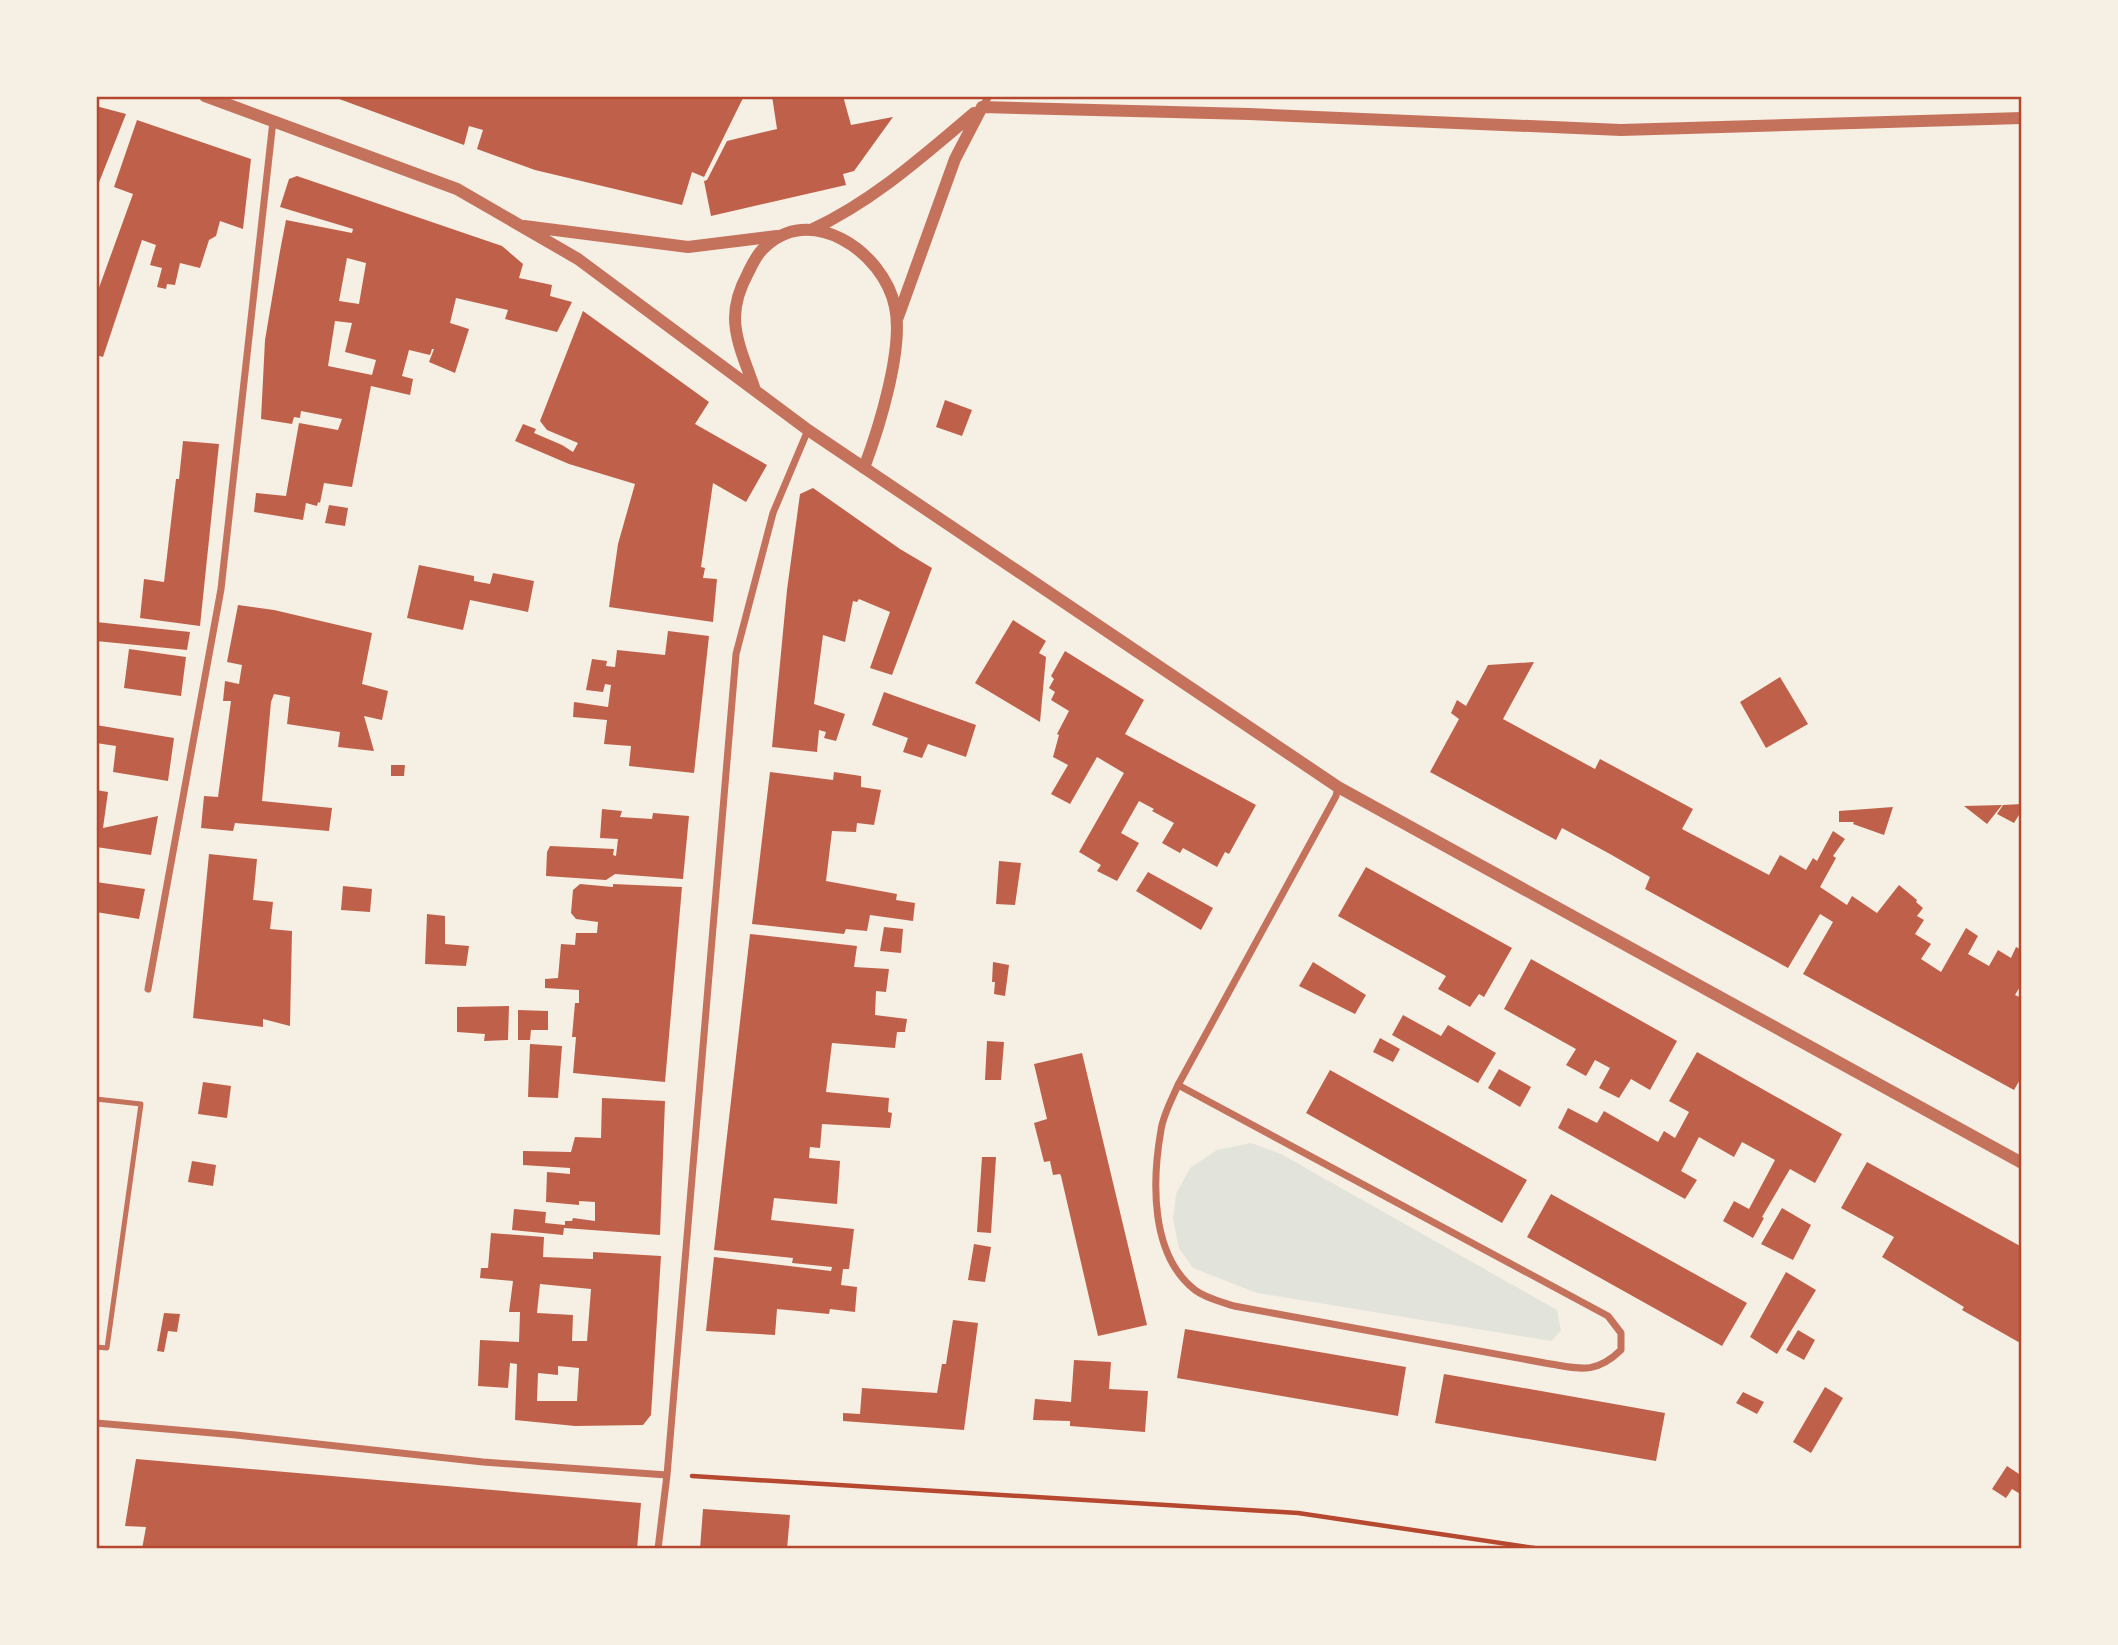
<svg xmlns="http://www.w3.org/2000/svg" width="2118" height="1645" viewBox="0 0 2118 1645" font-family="'Alegreya Sans',sans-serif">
  <rect width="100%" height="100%" fill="#f6efe4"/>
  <path fill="#e2e4dc" d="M 1251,1143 L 1281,1154 L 1557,1310 L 1561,1331 L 1551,1341 L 1257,1293 L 1193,1268 L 1179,1248 L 1173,1219 L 1176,1194 L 1190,1168 L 1217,1150 Z"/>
  <path fill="#bf614a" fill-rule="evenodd" d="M 331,96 L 614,97 L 744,96 L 704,177 L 692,172 L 682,205 L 535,170 L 477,149 L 483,130 L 469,126 L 464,145 Z
    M 772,96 L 843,96 L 851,125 L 893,117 L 854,171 L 843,174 L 846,185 L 711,216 L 704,181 L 707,180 L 727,141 L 777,129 Z
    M 96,106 L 126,114 L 96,190 Z
    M 137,120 L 251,159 L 243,229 L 220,221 L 216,236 L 209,240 L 200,268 L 180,263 L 175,285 L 167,284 L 166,289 L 157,287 L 162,268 L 150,265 L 156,245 L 142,240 L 103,357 L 96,355 L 96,296 L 133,194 L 114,187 Z
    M 297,176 L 502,246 L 523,264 L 519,278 L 552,285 L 550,296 L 572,302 L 557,332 L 505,319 L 508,310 L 456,298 L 450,323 L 469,329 L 455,373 L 429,362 L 434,349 L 432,349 L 430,355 L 409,350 L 402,376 L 413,379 L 410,395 L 371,386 L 352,487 L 324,483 L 320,503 L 318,502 L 317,506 L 306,503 L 303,520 L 254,512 L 256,493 L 286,496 L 299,423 L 338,430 L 342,419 L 301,411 L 300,418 L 294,417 L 292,424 L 261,419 L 265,340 L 280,251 L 286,220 L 352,233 L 353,229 L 280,207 L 289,179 ZM 347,258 L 366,263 L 359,304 L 339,301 ZM 335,321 L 352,323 L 345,352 L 376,360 L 372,375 L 328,366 Z
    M 583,311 L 709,402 L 695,424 L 767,465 L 746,502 L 713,483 L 701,567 L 705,568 L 703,578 L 717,579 L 713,622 L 609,607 L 618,544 L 635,484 L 569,464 L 515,441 L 523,424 L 536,429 L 534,433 L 562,445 L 573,452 L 578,443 L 547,430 L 540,421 Z
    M 945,400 L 972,410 L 962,436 L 936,427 Z
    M 183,441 L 219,444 L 200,626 L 140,618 L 144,579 L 164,582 L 176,479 L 179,479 Z
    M 813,488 L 900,549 L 932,568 L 892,675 L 870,668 L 890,612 L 859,599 L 857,602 L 853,601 L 845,642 L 823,635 L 814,704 L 845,714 L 836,741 L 824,738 L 826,732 L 819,730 L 817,752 L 772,747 L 787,590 L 800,494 Z
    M 329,505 L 348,508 L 345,526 L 325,523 Z
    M 419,565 L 474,576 L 474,581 L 490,584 L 493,573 L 534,581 L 528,612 L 470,600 L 463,630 L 407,618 Z
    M 238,605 L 274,610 L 372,633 L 362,684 L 388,691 L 382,720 L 364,716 L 374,751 L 338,747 L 340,732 L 287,724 L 290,697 L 274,694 L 271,702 L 262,801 L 332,808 L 329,831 L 235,823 L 233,831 L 201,828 L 204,796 L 218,797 L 231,701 L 223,701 L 225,681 L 239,684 L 242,665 L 227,662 Z
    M 1013,620 L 1046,641 L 1039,653 L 1046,657 L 1040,722 L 975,683 Z
    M 96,622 L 190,632 L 187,650 L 96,641 Z
    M 668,631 L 709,636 L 694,773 L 629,766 L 631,746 L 604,744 L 607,720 L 573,717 L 574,702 L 608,707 L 611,685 L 605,684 L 603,692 L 586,690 L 592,659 L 607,661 L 606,666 L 615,667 L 617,650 L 665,655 Z
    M 129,649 L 186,657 L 181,696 L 124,688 Z
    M 1065,651 L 1144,700 L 1125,734 L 1256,805 L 1229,854 L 1225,852 L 1217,867 L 1183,848 L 1180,853 L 1162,843 L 1174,823 L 1152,811 L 1154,809 L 1139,801 L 1121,833 L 1139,843 L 1117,881 L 1097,871 L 1101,865 L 1079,852 L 1124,773 L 1097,757 L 1070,804 L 1051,794 L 1068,765 L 1053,757 L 1059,735 L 1057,734 L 1069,711 L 1051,700 L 1055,692 L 1049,688 L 1054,679 L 1051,676 Z
    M 1534,662 L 1503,719 L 1595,769 L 1600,759 L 1693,809 L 1682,829 L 1769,875 L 1780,855 L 1806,870 L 1813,858 L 1817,861 L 1833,831 L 1845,839 L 1833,856 L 1836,858 L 1820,887 L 1847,905 L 1852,896 L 1877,913 L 1899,885 L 1917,900 L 1916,902 L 1923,908 L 1917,916 L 1924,920 L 1915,934 L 1931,944 L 1921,959 L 1941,972 L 1966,928 L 1978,936 L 1968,954 L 1989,966 L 1998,950 L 2011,958 L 2016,947 L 2022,950 L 2022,983 L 2015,995 L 2022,998 L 2022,1076 L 2014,1090 L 1803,974 L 1833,922 L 1820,914 L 1788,968 L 1645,889 L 1650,877 L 1610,854 L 1562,828 L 1556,840 L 1430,772 L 1459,719 L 1451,713 L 1457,700 L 1466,706 L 1488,665 Z
    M 1780,677 L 1808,724 L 1766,748 L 1740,702 Z
    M 884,692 L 976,725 L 966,757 L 928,744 L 922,758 L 903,752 L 908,738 L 872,725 Z
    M 96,725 L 174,738 L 168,781 L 113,772 L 116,746 L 96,743 Z
    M 391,765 L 405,765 L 404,776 L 391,776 Z
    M 770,772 L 833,780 L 834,772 L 861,776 L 861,787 L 881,790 L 874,825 L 857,823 L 856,832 L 832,831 L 826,881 L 897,894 L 896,900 L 915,903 L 913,921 L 870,915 L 867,931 L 846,929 L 844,934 L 752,924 Z
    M 96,790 L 108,792 L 103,828 L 158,816 L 151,855 L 96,847 Z
    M 2022,804 L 2022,810 L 2014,823 L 1997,814 L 2003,805 Z
    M 2002,805 L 1987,824 L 1964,806 Z
    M 1893,807 L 1884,835 L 1853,824 L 1854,822 L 1839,822 L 1839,811 Z
    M 602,809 L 622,811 L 620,817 L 652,819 L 653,813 L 689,816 L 683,879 L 615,874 L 606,880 L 546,876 L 547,852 L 550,846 L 614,849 L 613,855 L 616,856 L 618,839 L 600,838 Z
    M 209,854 L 257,859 L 253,900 L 273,902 L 270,929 L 292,931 L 290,1026 L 263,1019 L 263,1027 L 193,1018 Z
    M 999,861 L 1021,863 L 1015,905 L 996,904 Z
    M 1366,867 L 1512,948 L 1484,997 L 1479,994 L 1470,1007 L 1438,989 L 1446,976 L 1338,916 Z
    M 1148,872 L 1213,908 L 1201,930 L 1136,891 Z
    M 96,882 L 145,889 L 139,919 L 96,912 Z
    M 580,884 L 613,887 L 613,884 L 682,887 L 665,1082 L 573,1073 L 576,1037 L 572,1037 L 575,1003 L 579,1003 L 579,990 L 545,988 L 545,979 L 558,978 L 561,944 L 575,945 L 576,933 L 597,933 L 598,922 L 576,919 L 571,913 L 573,890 Z
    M 343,886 L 372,889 L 370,912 L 341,910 Z
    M 427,914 L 445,916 L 445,944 L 469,946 L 466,966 L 425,964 Z
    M 884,927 L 903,929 L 901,953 L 880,951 Z
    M 750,934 L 857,946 L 854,967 L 889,969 L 886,992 L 876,991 L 875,1015 L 907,1019 L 905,1032 L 897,1032 L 895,1048 L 832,1043 L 826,1092 L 889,1098 L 888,1112 L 892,1113 L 890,1128 L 822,1124 L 820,1148 L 810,1147 L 809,1158 L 840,1161 L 837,1204 L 774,1198 L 771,1220 L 854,1229 L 849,1269 L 843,1269 L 841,1285 L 857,1287 L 855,1312 L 830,1309 L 829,1314 L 777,1309 L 775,1335 L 706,1331 L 714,1257 L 831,1271 L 832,1267 L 792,1263 L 793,1258 L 714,1250 Z
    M 1531,959 L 1677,1041 L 1650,1090 L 1631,1079 L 1619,1098 L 1599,1088 L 1610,1068 L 1595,1060 L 1586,1076 L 1566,1065 L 1576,1049 L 1504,1009 Z
    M 993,962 L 1009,965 L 1005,996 L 994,994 L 995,982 L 992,982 Z
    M 1313,962 L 1366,995 L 1355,1014 L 1299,986 Z
    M 509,1006 L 508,1040 L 484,1041 L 485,1034 L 457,1032 L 457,1007 Z
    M 518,1010 L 548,1011 L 548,1030 L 531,1030 L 530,1040 L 518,1040 Z
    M 1403,1015 L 1441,1036 L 1448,1025 L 1496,1053 L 1478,1083 L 1392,1035 Z
    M 1380,1038 L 1400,1049 L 1393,1062 L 1373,1052 Z
    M 987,1041 L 1004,1042 L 1001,1080 L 985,1080 Z
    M 530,1044 L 562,1046 L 558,1098 L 528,1097 Z
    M 1697,1052 L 1842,1134 L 1815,1183 L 1790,1169 L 1762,1217 L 1764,1218 L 1753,1238 L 1723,1221 L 1734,1201 L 1749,1209 L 1775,1160 L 1742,1142 L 1734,1157 L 1699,1137 L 1681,1171 L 1697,1180 L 1685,1199 L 1558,1128 L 1568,1108 L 1597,1123 L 1604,1111 L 1658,1142 L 1664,1131 L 1675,1138 L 1689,1112 L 1669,1101 Z
    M 1082,1053 L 1147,1325 L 1098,1336 L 1061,1176 L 1060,1174 L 1053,1175 L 1050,1161 L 1044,1162 L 1034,1123 L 1047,1119 L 1034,1064 Z
    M 1499,1069 L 1531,1087 L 1520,1107 L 1488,1088 Z
    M 1330,1070 L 1527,1180 L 1502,1223 L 1306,1113 Z
    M 203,1082 L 231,1086 L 227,1118 L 198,1114 Z
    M 602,1098 L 665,1101 L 660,1235 L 564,1228 L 563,1235 L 512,1230 L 514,1209 L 546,1212 L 545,1223 L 565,1225 L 565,1221 L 572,1221 L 573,1218 L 595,1221 L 595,1202 L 579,1201 L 579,1205 L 546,1202 L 547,1172 L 570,1174 L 570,1168 L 523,1165 L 523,1151 L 571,1152 L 575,1137 L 601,1138 Z
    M 982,1157 L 996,1157 L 991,1233 L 977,1232 Z
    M 192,1161 L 216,1165 L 213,1186 L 188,1182 Z
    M 1867,1162 L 2022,1247 L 2022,1344 L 1962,1310 L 1964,1307 L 1882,1257 L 1894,1237 L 1841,1208 Z
    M 1551,1194 L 1747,1303 L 1722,1346 L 1527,1237 Z
    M 1782,1208 L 1811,1225 L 1793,1260 L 1761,1244 Z
    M 491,1233 L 544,1237 L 543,1257 L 593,1259 L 593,1252 L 661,1256 L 651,1415 L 643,1425 L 575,1426 L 515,1420 L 517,1364 L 510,1363 L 508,1388 L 478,1386 L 480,1340 L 519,1342 L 520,1312 L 509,1312 L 513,1281 L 480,1278 L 481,1268 L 488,1268 ZM 540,1284 L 591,1289 L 587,1341 L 572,1341 L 573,1315 L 537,1313 ZM 558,1366 L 579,1368 L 577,1401 L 537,1401 L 538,1373 L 558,1375 Z
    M 974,1244 L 991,1247 L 985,1282 L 968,1280 Z
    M 1786,1272 L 1816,1290 L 1777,1354 L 1750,1337 Z
    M 164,1313 L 180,1314 L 177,1332 L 168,1331 L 164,1352 L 157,1351 Z
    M 953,1320 L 978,1323 L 964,1430 L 843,1421 L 843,1413 L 860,1414 L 862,1388 L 937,1393 L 942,1364 L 946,1364 Z
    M 1185,1329 L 1406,1367 L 1398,1416 L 1177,1378 Z
    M 1798,1330 L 1815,1340 L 1804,1360 L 1786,1350 Z
    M 1074,1360 L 1111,1362 L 1109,1389 L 1148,1391 L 1145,1432 L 1070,1426 L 1070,1421 L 1033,1420 L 1035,1399 L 1071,1402 Z
    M 1444,1374 L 1665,1413 L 1656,1461 L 1435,1423 Z
    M 1825,1387 L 1843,1398 L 1811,1453 L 1793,1442 Z
    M 1743,1392 L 1764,1402 L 1757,1414 L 1736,1403 Z
    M 136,1459 L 641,1503 L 637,1549 L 142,1549 L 146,1527 L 125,1526 Z
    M 2007,1466 L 2022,1476 L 2022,1495 L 2012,1489 L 2006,1498 L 1992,1489 Z
    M 703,1509 L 790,1515 L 787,1549 L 700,1549 Z"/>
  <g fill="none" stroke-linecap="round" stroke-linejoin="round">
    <path stroke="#b5482f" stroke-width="4.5" d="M 692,1476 L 1298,1513 L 1541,1549"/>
    <path stroke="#c5725c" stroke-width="5" d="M 96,1099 L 141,1104 L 107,1348 L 96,1347"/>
    <path stroke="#c5725c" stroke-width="7" d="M 982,107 L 989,96
      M 148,989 L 221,589 L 273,121
      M 1178,1085 L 1608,1316 L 1621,1333 L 1621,1350 C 1594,1376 1578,1368 1545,1363 L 1234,1306 C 1222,1302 1205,1298 1195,1290 C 1150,1255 1152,1181 1161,1130 C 1163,1115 1172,1099 1178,1085 L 1336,796 L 1338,787
      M 96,1423 L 236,1435 L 483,1462 L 667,1475
      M 658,1549 L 667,1475 L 736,654 L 773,513 L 808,430"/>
    <path stroke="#c5725c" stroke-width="12" d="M 205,96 L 457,189 L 578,259 L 808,430 L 1338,787 L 2022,1163
      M 982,107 L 1249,114 L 1621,130 L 2022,118
      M 524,226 L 688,247 L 777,236
      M 811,230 C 873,201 922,157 974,113
      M 898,317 L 955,159 L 982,107
      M 755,390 C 748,368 735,342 735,318 C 735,302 741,286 748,273 C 752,265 756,256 762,250 C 809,200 884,252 895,307 C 904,348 879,428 864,468"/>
  </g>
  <rect width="2118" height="1645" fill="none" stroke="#f6efe4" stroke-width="196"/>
  <rect x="98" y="98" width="1922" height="1449" fill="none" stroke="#b5482f" stroke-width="2.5"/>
</svg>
